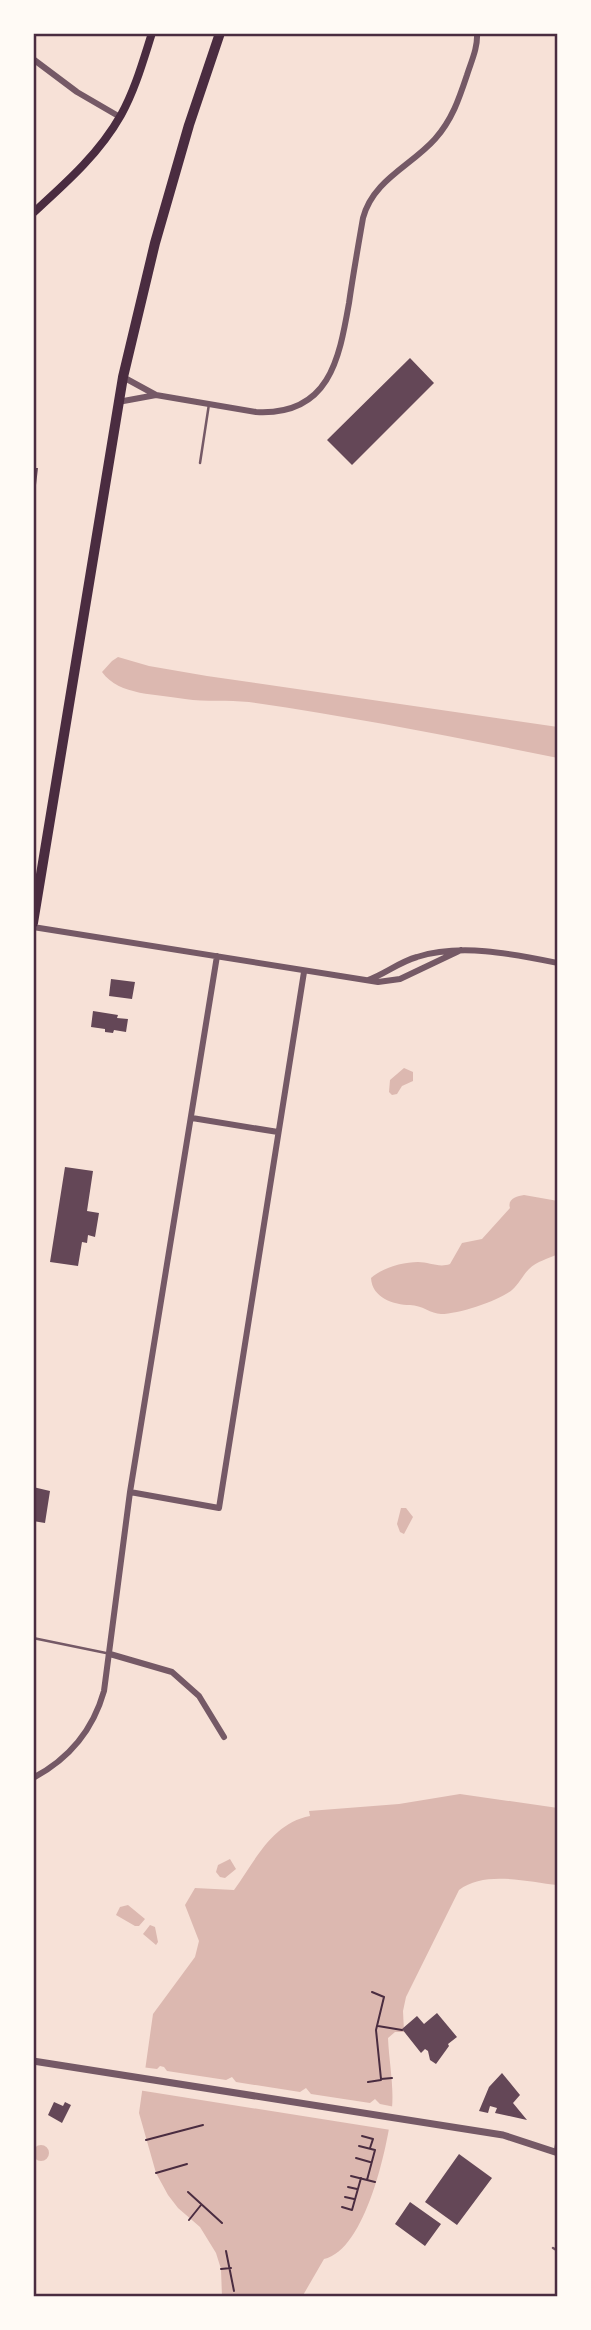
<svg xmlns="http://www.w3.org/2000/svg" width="591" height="2330" viewBox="0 0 591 2330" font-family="Poppins,sans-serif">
  <rect width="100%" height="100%" fill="#f7e1d7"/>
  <path fill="#dcb8b0" d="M 118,657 L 149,666 L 207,676 L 558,727 L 558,758 C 455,737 353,717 249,702 C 228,700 206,702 185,699 C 158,694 119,696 102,672 L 112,661 Z
    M 404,1068 L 413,1072 L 413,1081 L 402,1086 L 397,1094 L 392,1095 L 389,1092 L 390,1080 Z
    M 524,1195 L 558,1201 L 558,1254 C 548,1259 537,1261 529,1269 C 523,1275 519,1284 512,1290 C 498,1301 459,1314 441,1314 C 431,1314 422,1305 410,1305 C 394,1305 372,1298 371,1278 C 382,1268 403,1262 418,1262 C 429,1262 439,1268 450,1264 L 462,1243 L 482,1239 L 510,1208 C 507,1199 517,1196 524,1195 Z
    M 401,1508 L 406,1508 L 413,1517 L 404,1534 L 400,1532 L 397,1524 Z
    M 460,1794 L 558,1808 L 558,1885 C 527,1882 485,1870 459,1890 L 406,1997 L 403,2011 L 404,2032 L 395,2032 L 388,2038 C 389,2061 394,2086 392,2108 C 388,2145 366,2250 324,2259 L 302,2297 L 222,2297 L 221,2269 L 216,2253 L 200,2227 L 178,2208 L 168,2195 L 156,2173 L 139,2113 L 153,2014 L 195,1957 L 199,1941 L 185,1905 L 195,1888 L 234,1890 C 255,1861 272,1823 310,1816 L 309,1811 L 399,1804 Z
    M 230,1859 L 236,1869 L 225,1878 L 220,1877 L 216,1872 L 218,1865 Z
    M 128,1905 L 145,1919 L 139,1926 L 135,1926 L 116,1915 L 120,1907 Z
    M 150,1925 L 155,1927 L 158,1942 L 156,1945 L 143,1934 Z
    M33 2153a8 8 0 1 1 16 0a8 8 0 1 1-16 0Z"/>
  <path fill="#f7e1d7" d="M 160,2066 L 164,2067 L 167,2071 L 226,2080 L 232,2077 L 236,2082 L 300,2092 L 306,2088 L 311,2094 L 370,2103 L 375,2099 L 380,2104 L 395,2107 L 391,2130 L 138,2090 L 141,2067 L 157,2069 Z"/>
  <path fill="#644757" d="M 410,358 L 434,383 L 352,465 L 327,440 Z
    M 33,468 L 38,468 L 36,485 L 33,484 Z
    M 111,979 L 135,982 L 132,999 L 109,996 Z
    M 93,1011 L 118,1015 L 117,1018 L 128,1019 L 126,1032 L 114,1030 L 113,1033 L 105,1032 L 105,1029 L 91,1027 Z
    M 65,1167 L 93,1171 L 87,1211 L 99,1213 L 95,1237 L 88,1235 L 87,1243 L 82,1242 L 78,1266 L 50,1262 Z
    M 33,1487 L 50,1491 L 45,1523 L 33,1521 Z
    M 437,2013 L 457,2037 L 448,2044 L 449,2046 L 436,2064 L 430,2060 L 428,2051 L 425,2049 L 421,2053 L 402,2029 L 417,2016 L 424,2024 Z
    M 502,2073 L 520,2095 L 513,2103 L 527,2120 L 495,2113 L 497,2108 L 490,2106 L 488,2113 L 479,2111 L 489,2087 Z
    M 54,2102 L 63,2106 L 65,2102 L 71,2105 L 62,2123 L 48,2115 Z
    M 459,2154 L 492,2178 L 457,2225 L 425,2202 Z
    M 410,2202 L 441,2224 L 425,2246 L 395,2224 Z"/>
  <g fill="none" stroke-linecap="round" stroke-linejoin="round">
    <path stroke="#4a2c40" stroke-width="2" d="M 372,1992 L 384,1997 L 376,2030 L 381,2079 L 392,2078
      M 378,2026 L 402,2030
      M 368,2082 L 381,2080
      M 362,2136 L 373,2139 L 370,2148
      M 146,2140 L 203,2125
      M 359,2146 L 375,2150 L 367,2180
      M 356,2158 L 370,2162
      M 156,2173 L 187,2164
      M 351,2176 L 375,2182
      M 348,2187 L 357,2189
      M 188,2192 L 222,2223
      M 345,2197 L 354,2199
      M 342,2207 L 352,2210 L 361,2178
      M 189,2220 L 201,2205
      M 226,2251 L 234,2291
      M 221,2269 L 231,2268"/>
    <path stroke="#755966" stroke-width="2.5" d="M 200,463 L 209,404
      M 33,1638 L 106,1653
      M 555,2152 L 558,2133
      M 553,2248 L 558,2251"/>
    <path stroke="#755966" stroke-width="6" d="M 33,59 L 77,92 L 120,117
      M 123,377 L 156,395 L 256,412 C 329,416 339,360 349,303 C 353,275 358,247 363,218 C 373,180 411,166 435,139 C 452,120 459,99 467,75 C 471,62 478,48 477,33
      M 118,402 L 156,395
      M 33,927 L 378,982 L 400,979 L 461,950
      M 368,980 C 385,974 399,962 417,957 C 461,943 513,954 558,963
      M 192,1118 L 278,1132
      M 130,1492 L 219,1508 L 304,972
      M 110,1654 L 172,1672 L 199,1696 L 224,1737
      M 33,1778 C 69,1759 93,1730 104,1691 L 130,1492 L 217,956"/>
    <path stroke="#755966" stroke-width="7" d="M 33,2061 L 503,2135 L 558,2153"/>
    <path stroke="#4a2c40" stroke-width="8" d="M 33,213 C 66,183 99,154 121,115 C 135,90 143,61 152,33"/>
    <path stroke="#4a2c40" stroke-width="10" d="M 33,923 L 123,377 L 155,243 L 189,125 L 220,33"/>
  </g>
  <rect width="591" height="2330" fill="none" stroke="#fffaf5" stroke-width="70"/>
  <rect x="35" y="35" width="521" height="2260" fill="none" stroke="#4a2c40" stroke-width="2.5"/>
</svg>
